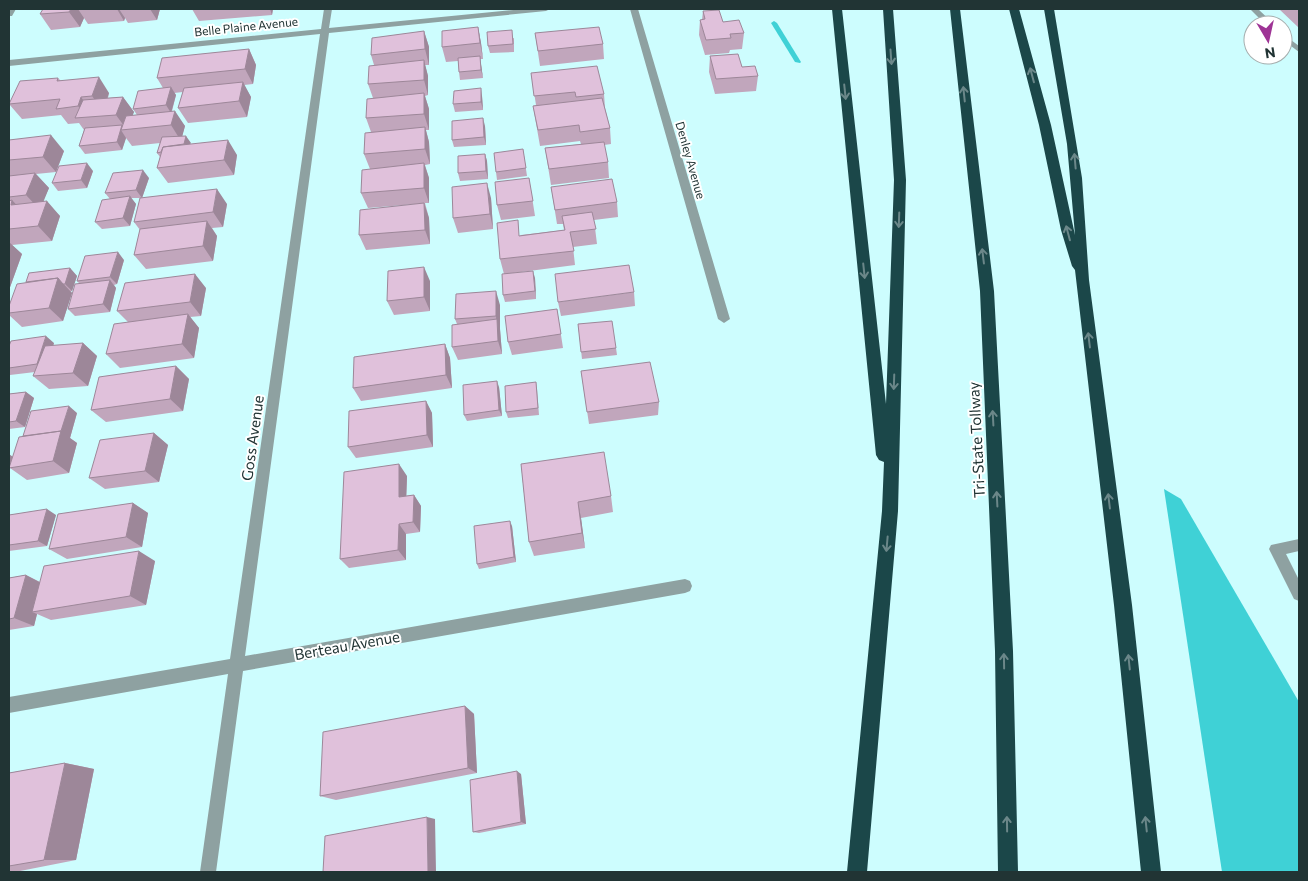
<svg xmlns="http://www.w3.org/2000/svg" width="1308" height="881" viewBox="0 0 1308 881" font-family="Commissioner,sans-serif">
  <rect width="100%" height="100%" fill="#cdfdfe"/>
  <path fill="#3fd1d6" d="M 1164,489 L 1181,499 L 1299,702 L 1299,872 L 1222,872 Z"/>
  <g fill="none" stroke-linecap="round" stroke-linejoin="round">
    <path fill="#3fd1d6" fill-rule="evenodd" d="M 774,21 L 777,23 L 801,62 L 800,63 L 795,62 L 771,23 Z"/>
    <path fill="#8ea1a1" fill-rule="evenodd" d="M 1299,539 L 1299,551 L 1286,554 L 1299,580 L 1299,601 L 1294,599 L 1269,549 L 1271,545 Z"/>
    <path fill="#8ea1a1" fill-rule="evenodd" d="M 9,9 L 16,9 L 12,16 L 9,16 Z
      M 324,9 L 332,9 L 329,28 L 524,9 L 550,9 L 546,11 L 329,33 L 245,656 L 685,579 L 690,581 L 692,586 L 690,591 L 685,593 L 243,671 L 216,872 L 200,872 L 228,674 L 9,713 L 9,697 L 230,659 L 320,34 L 9,66 L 9,60 L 321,29 Z
      M 630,9 L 638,9 L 730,319 L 724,323 L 718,319 Z
      M 1250,9 L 1258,9 L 1275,25 L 1266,25 Z
      M 1283,34 L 1299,46 L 1299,52 L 1283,40 Z"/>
    <path fill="#1b4749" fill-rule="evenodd" d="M 832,9 L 842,9 L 886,404 L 894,180 L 883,9 L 893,9 L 906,180 L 898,511 L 867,872 L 847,872 L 882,511 L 884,462 L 879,460 L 876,455 Z
      M 950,9 L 960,9 L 994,291 L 1013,651 L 1018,872 L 998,872 L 995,651 L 980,291 Z
      M 1009,9 L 1019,9 L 1051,125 L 1075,235 L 1067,144 L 1044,9 L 1054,9 L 1082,178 L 1089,280 L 1132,605 L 1161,872 L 1141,872 L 1114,605 L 1075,270 L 1072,266 L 1061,230 L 1039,125 Z"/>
  </g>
  <path fill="#c1a6bc" d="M 43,9 L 160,9 L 157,20 L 128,23 L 125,18 L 124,21 L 88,24 L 84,18 L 80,27 L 51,30 L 40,14 Z
    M 192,9 L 273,9 L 272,15 L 199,21 Z
    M 1279,9 L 1299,9 L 1299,28 Z
    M 703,11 L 744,33 L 742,49 L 730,50 L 729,53 L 705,55 L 699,35 L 700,20 L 702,20 Z
    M 478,27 L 481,43 L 483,59 L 480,59 L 483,78 L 460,80 L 459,72 L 458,61 L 446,62 L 442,47 Z
    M 424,31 L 429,47 L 429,65 L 425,65 L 428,76 L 428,95 L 425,96 L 429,109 L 429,130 L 426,130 L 429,142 L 430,164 L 425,165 L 429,178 L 429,203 L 425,203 L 429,218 L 430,244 L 366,250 L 359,235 L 416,204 L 368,208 L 361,193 L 370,169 L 364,154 L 371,132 L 366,118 L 373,98 L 368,84 L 374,65 L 371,55 Z
    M 535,33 L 603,44 L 604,59 L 540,66 Z
    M 514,38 L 514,52 L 490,53 L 488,46 Z
    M 249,49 L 256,65 L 253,84 L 244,85 L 251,97 L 247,117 L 188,123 L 178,108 L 183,92 L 174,93 L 176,95 L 172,111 L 185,126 L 182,136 L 191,144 L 237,155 L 234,175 L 168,183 L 157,168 L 160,157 L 157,153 L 160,143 L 132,146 L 126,138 L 122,150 L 85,154 L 79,146 L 84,130 L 79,123 L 68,124 L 61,115 L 22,119 L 9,104 L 58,78 L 61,81 L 109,93 L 108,98 L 123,97 L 134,112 L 132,115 L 137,115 L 133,109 L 163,88 L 157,78 Z
    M 710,56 L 742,67 L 758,76 L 756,91 L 715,94 L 709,72 Z
    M 531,73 L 604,94 L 605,108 L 610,128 L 611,144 L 604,145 L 608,162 L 609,178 L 551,185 L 545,148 L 581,144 L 580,141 L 540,146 L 533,106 L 536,105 Z
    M 482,96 L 483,110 L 455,112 L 453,104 Z
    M 485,126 L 486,145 L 454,147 L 452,140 Z
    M 9,140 L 64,151 L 56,172 L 36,174 L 49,188 L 43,201 L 60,216 L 52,241 L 12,245 L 22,254 L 9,290 Z
    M 523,149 L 527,176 L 497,180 L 496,172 Z
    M 485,154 L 487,161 L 488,179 L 460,181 L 458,173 Z
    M 93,171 L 87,188 L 58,191 L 52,183 Z
    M 149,178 L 142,198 L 131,198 L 136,204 L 130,226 L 102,229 L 95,222 L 110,199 L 105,193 Z
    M 529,178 L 535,216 L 501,220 L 497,205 Z
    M 551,187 L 617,202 L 618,217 L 594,220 L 597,244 L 573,247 L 575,265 L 506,274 L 535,278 L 536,299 L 505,302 L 503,295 L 504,274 L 500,259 L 521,235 L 564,230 L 563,224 L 557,224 Z
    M 491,198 L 493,229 L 458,233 L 453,218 Z
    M 227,204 L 223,227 L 212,228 L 217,236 L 213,261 L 146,269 L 134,255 L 140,230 L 134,222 Z
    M 124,260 L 117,284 L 114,285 L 116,288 L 110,312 L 75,316 L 68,309 L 80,284 L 77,281 Z
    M 70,268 L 77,276 L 72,291 L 71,291 L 72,293 L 63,321 L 22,327 L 9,315 L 9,306 L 26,282 Z
    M 430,281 L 430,311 L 394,315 L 387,301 Z
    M 206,288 L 201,316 L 190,317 L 199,328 L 194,358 L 120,368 L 106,354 L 128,322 L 117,311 Z
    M 634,292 L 635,306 L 561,316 L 558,302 Z
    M 500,305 L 500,329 L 502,354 L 458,360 L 452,347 L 457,324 L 455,319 Z
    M 557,309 L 563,348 L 512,355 L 508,342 Z
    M 578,324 L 616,348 L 617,355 L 582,359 Z
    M 54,343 L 53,346 L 83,343 L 97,356 L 88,386 L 49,389 L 33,376 L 35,372 L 10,375 L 9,374 L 9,346 Z
    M 445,344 L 450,358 L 452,388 L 361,401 L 353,388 Z
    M 176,366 L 189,379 L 183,411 L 106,422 L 91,410 Z
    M 581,371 L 659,402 L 658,415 L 589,424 Z
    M 536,382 L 537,389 L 539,415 L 508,418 L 506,412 Z
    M 499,387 L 502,416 L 467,421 L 464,415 Z
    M 26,392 L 34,398 L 25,427 L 9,429 L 9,394 Z
    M 426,401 L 432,413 L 433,447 L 356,458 L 348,447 Z
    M 77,413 L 70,438 L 77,443 L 69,473 L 27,480 L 10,468 L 13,456 L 23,436 Z
    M 154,433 L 168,445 L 159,482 L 105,489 L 89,478 Z
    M 521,464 L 611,496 L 613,512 L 581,518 L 585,548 L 534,556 L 529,542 Z
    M 407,476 L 406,496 L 414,495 L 421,506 L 420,532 L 406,534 L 406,560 L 349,568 L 340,559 Z
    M 133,503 L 148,513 L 142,547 L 67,559 L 49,549 Z
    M 9,515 L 56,515 L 47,546 L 9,551 Z
    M 512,526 L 516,562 L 479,569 L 477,564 Z
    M 155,561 L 146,605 L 51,620 L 37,614 L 34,626 L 9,630 L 9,578 L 26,575 L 40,582 Z
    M 465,706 L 474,714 L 477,773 L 336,800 L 320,796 Z
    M 65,763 L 94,769 L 76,860 L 15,872 L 9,872 L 9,773 Z
    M 521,774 L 526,824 L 479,833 L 473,832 Z"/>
  <path fill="#9d8799" d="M 71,9 L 82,9 L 78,9 L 84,18 L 80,27 L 69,12 Z
    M 117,9 L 119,9 L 125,18 L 124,21 Z
    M 150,9 L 160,9 L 157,20 Z
    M 270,9 L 273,9 L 272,15 Z
    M 478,27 L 481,43 L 483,59 L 480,43 Z
    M 424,31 L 429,47 L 429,65 L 425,49 Z
    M 249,49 L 256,65 L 253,84 L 245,69 Z
    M 480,56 L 481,64 L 483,78 L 481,70 Z
    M 424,60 L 428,76 L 428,95 L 424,80 Z
    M 99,77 L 109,93 L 103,111 L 92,96 Z
    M 243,82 L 251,97 L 247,117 L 239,101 Z
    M 171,87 L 176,95 L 171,113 L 166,105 Z
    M 481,88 L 482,96 L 483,110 L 481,102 Z
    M 424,93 L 429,109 L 429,130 L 424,114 Z
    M 81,97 L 92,112 L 86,117 L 78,106 Z
    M 123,97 L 134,112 L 127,130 L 116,115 Z
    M 175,111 L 185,126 L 181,141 L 171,125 Z
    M 483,118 L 485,126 L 486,145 L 484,137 Z
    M 122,125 L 121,130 L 126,138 L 122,150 L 117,142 Z
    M 425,127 L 429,142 L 430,164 L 425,149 Z
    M 51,135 L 64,151 L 56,172 L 43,157 Z
    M 186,136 L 191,143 L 182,151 Z
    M 228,140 L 237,155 L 234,175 L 224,160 Z
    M 485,154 L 487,161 L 488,179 L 486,171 Z
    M 87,163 L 93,171 L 87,188 L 81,180 Z
    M 424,163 L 429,178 L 429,203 L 424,188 Z
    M 143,170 L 149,178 L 142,198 L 136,190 Z
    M 35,173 L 49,188 L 40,210 L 26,195 Z
    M 487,183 L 491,198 L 493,229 L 490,214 Z
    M 217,189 L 227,204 L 223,227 L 213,212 Z
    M 130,196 L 136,204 L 130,226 L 123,218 Z
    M 12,200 L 26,215 L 11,205 Z
    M 47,201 L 60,216 L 52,241 L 38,226 Z
    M 424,203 L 429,218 L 430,244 L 425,230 Z
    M 207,221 L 217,236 L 213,261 L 203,246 Z
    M 9,242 L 22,254 L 9,290 Z
    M 118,252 L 124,260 L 117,284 L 110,277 Z
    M 424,267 L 430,281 L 430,311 L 424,297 Z
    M 70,268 L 77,276 L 72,291 L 65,284 Z
    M 533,271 L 535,278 L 536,299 L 535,291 Z
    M 195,274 L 206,288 L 201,316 L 190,302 Z
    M 58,278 L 72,293 L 63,321 L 49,308 Z
    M 110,280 L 116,288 L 110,312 L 103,304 Z
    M 496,291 L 500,305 L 500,329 L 502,354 L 498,341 L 496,316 Z
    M 188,314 L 199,328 L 194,358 L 182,344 Z
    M 46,336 L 54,343 L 45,371 L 37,364 Z
    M 83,343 L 97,356 L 88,386 L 73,373 Z
    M 445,344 L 450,358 L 452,388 L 446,375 Z
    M 176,366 L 189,379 L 183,411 L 170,399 Z
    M 497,381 L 499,387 L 502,416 L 499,410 Z
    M 26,392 L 34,398 L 25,427 L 16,421 Z
    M 426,401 L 432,413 L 433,447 L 427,435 Z
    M 69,406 L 77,413 L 70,438 L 77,443 L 69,473 L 53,461 L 61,431 Z
    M 154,433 L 168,445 L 159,482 L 145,471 Z
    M 9,454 L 13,457 L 9,471 Z
    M 399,464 L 407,476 L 406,508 L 399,497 Z
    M 414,495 L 421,506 L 420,532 L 413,522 Z
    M 578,502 L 581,518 L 585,548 L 582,533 Z
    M 133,503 L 148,513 L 142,547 L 126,537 Z
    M 47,509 L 56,515 L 47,546 L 38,541 Z
    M 510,521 L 512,526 L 516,562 L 514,557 Z
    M 399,524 L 406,534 L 406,560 L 398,550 Z
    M 139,551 L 155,561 L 146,605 L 130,596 Z
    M 26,575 L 45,585 L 32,612 L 37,614 L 34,626 L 14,618 Z
    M 465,706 L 474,714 L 477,773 L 468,768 Z
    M 65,763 L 94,769 L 76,860 L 44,860 Z
    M 517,771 L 521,774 L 526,824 L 521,822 Z
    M 427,817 L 435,819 L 436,872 L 428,872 Z"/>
  <path fill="#e0c1db" stroke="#9d8799" d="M 43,9 L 71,9 L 69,12 L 40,14 Z
    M 719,10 L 723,22 L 739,20 L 744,33 L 730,34 L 731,38 L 706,40 L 700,20 L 705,19 L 703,11 Z
    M 478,27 L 480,43 L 442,47 L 442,31 Z
    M 599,27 L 603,44 L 538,51 L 535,33 Z
    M 512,30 L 513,44 L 488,46 L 487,32 Z
    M 424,31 L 425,49 L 371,55 L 372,38 Z
    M 249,49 L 245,69 L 157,78 L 162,58 Z
    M 738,54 L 742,67 L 755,66 L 758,76 L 716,79 L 710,56 Z
    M 480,56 L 481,70 L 459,72 L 458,58 Z
    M 424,60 L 424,80 L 368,84 L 369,66 Z
    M 597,66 L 604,94 L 576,97 L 575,92 L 534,96 L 531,73 Z
    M 99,77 L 92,96 L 81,97 L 78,106 L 56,109 L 60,99 L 9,104 L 20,81 L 58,78 L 57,81 Z
    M 243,82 L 239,101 L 178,108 L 184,88 Z
    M 171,87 L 166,105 L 133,109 L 138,91 Z
    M 481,88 L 481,102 L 453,104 L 454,91 Z
    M 424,93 L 424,114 L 366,118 L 367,99 Z
    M 123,97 L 116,115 L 75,118 L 83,100 Z
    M 602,98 L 610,128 L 580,132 L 579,125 L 538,130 L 533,106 Z
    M 175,111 L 171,125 L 121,130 L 126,116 Z
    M 483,118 L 484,137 L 452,140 L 452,121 Z
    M 122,125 L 117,142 L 79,146 L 85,128 Z
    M 425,127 L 425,149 L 364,154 L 365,133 Z
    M 51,135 L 43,157 L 9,160 L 9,140 Z
    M 186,136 L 184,144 L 163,147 L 161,152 L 157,153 L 162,137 Z
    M 228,140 L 224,160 L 157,168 L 163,147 Z
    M 604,142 L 608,162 L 549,169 L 545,148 Z
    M 523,149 L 526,168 L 496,172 L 494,153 Z
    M 485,154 L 486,171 L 458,173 L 458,156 Z
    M 87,163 L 81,180 L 52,183 L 59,166 Z
    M 424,163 L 424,188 L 361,193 L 362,170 Z
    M 143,170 L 136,190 L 105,193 L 113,173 Z
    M 35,173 L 26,195 L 9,197 L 9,176 Z
    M 529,178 L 533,201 L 497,205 L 495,182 Z
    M 612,179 L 617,202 L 555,210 L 551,187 Z
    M 487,183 L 490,214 L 453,218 L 452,187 Z
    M 217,189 L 213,212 L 134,222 L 140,198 Z
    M 130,196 L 123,218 L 95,222 L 102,200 Z
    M 12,200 L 11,205 L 47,201 L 38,226 L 9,229 L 9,201 Z
    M 424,203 L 425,230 L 359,235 L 360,210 Z
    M 592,212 L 596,229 L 570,232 L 574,251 L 500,259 L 497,223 L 518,220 L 519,236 L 565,230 L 562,216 Z
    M 207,221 L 203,246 L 134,255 L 140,229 Z
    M 118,252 L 110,277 L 77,281 L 85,256 Z
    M 629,265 L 634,292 L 558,302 L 555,274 Z
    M 424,267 L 424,297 L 387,301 L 388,271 Z
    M 70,268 L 65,284 L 63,284 L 58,278 L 26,282 L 29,273 Z
    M 533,271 L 535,291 L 503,295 L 502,274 Z
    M 195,274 L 190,302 L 117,311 L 125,283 Z
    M 58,278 L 49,308 L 9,313 L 9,306 L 17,284 Z
    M 110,280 L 103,304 L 68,309 L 75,284 Z
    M 496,291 L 496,316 L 455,319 L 456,294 Z
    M 557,309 L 561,334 L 508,342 L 505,316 Z
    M 188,314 L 182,344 L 106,354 L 114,324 Z
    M 497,319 L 498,341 L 452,347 L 452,325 Z
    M 612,321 L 616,348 L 581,352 L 578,324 Z
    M 46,336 L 37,364 L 9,368 L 9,346 L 11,341 Z
    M 83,343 L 73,373 L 33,376 L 45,346 Z
    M 445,344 L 446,375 L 353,388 L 354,357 Z
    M 650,362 L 659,402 L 587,412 L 581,371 Z
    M 176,366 L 170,399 L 91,410 L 99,377 Z
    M 497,381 L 499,410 L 464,415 L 463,385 Z
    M 536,382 L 538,408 L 506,412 L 505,386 Z
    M 26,392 L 16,421 L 9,422 L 9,394 Z
    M 426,401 L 427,435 L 348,447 L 349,411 Z
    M 69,406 L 61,431 L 23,436 L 31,411 Z
    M 61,431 L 53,461 L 9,468 L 19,437 Z
    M 154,433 L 145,471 L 89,478 L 100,440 Z
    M 604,452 L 611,496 L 578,502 L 582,533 L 529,542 L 521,464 Z
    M 399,464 L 399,497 L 414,495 L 413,522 L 399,524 L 398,550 L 340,559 L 344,472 Z
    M 133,503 L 126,537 L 49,549 L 58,514 Z
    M 47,509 L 38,541 L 9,545 L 9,515 Z
    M 510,521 L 514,557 L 477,564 L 474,526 Z
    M 139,551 L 130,596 L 32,612 L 44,566 Z
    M 26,575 L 14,618 L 9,619 L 9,578 Z
    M 465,706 L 468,768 L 320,796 L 323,732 Z
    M 65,763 L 44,860 L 9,866 L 9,773 Z
    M 517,771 L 521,822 L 473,832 L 470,780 Z
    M 427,817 L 428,872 L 323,872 L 325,836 Z"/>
  <defs><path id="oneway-shaft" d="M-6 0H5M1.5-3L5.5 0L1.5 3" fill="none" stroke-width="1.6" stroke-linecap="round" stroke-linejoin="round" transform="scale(1.25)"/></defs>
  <g stroke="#6b8789">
    <use href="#oneway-shaft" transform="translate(891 57) rotate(86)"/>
    <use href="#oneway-shaft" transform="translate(1032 75) rotate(-105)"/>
    <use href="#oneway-shaft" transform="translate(845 92) rotate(84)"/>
    <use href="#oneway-shaft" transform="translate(964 94) rotate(-96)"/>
    <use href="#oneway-shaft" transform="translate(1075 161) rotate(-95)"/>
    <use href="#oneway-shaft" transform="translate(899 220) rotate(92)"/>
    <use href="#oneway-shaft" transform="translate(1068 233) rotate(-105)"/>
    <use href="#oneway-shaft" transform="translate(983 256) rotate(-97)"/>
    <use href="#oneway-shaft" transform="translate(864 271) rotate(84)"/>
    <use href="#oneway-shaft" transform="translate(1089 340) rotate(-97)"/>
    <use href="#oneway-shaft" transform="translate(894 382) rotate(92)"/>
    <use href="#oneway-shaft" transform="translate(993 418) rotate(-93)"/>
    <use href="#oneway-shaft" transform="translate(997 499) rotate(-93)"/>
    <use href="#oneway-shaft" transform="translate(1109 501) rotate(-97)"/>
    <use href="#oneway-shaft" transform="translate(887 544) rotate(95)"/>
    <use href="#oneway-shaft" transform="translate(1004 661) rotate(-91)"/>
    <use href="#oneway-shaft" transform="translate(1129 662) rotate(-96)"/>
    <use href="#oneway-shaft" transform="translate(1007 824) rotate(-91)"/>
    <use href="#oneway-shaft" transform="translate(1146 824) rotate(-96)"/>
  </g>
  <g text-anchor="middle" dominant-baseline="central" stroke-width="4" stroke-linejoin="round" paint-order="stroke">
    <g font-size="12" fill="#213434" stroke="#fff">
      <text transform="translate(246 26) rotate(-6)">Belle Plaine Avenue</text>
      <text transform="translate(691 160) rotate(74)">Denley Avenue</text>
    </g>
    <g font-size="15" fill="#213434" stroke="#fff">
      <text transform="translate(252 438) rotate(-82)">Goss Avenue</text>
      <text transform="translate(976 440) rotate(-93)">Tri-State Tollway</text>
      <text transform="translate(347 645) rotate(-10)">Berteau Avenue</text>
    </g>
  </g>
  <rect width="1308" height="881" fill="none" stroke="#213434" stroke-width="20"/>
  <g transform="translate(1268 40) rotate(171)"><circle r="24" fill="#ffffff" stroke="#a6aeae"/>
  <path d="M0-4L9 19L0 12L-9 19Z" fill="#9e3495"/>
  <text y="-8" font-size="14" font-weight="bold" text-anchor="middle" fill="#213434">N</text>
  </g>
</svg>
